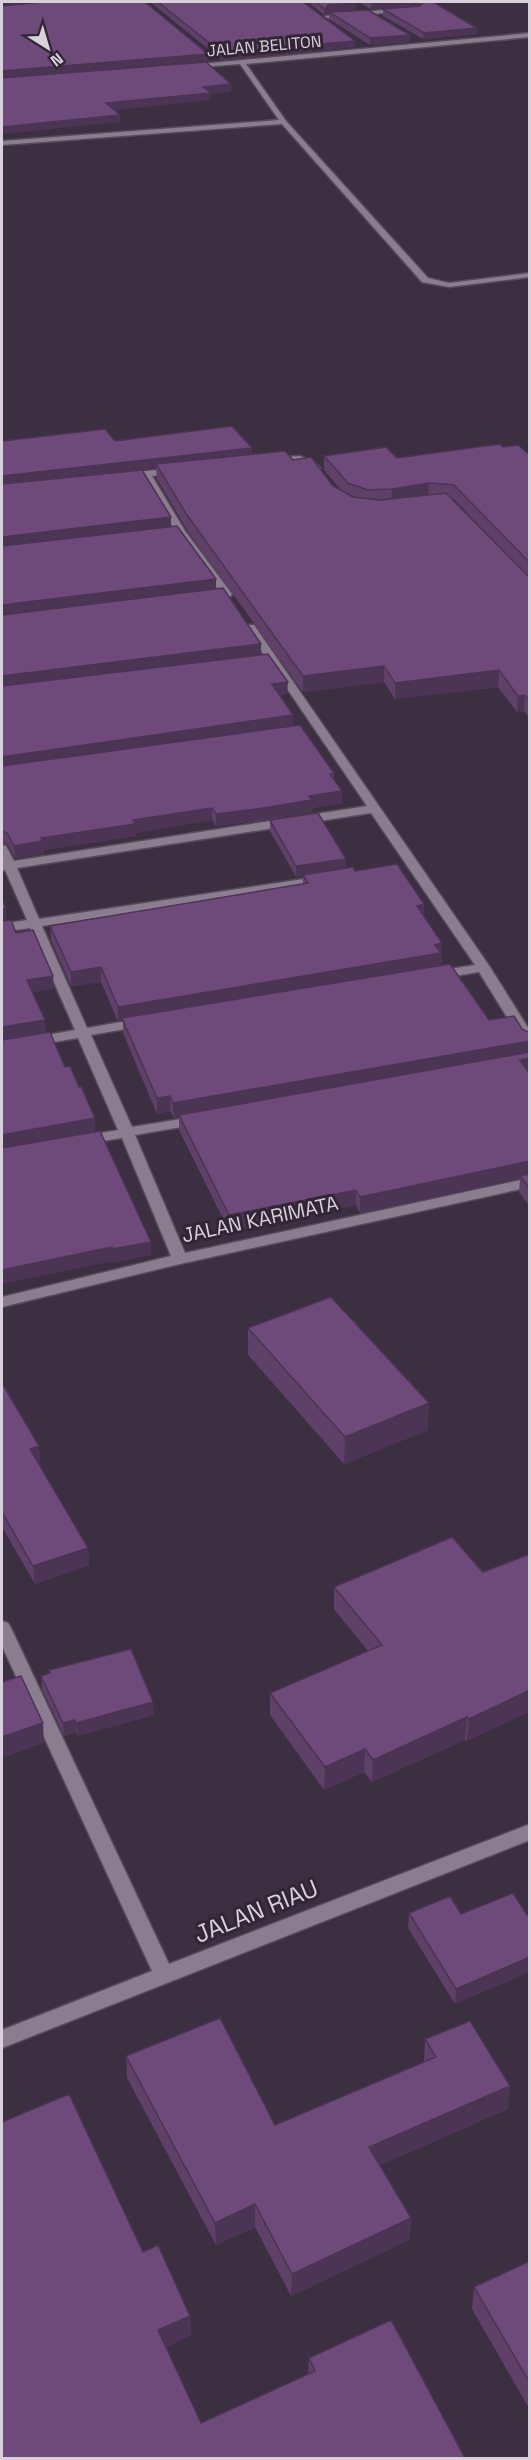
<svg xmlns="http://www.w3.org/2000/svg" width="531" height="2460" viewBox="0 0 531 2460" font-family="'Space Grotesk',sans-serif">
  <rect width="100%" height="100%" fill="#3c2f41"/>
  <g fill="none" stroke-linecap="round" stroke-linejoin="round">
    <defs>
      <path id="street" d="M 403,8 L 405,11 L 328,18 L 325,16 Z
        M 530,33 L 530,37 L 246,64 L 286,121 L 428,278 L 449,283 L 530,273 L 530,277 L 449,287 L 422,282 L 282,124 L 2,145 L 2,141 L 279,120 L 240,64 L 188,68 L 190,65 Z
        M 300,456 L 314,462 L 320,468 L 312,470 C 295,453 280,470 266,461 L 283,457 Z
        M 176,468 L 181,471 L 179,473 L 152,476 L 185,531 L 232,594 L 231,596 L 209,598 L 209,594 L 220,592 L 176,532 L 143,477 L 125,479 L 120,476 L 125,473 Z
        M 246,625 L 254,625 L 490,967 L 530,1031 L 530,1047 L 523,1043 L 479,972 L 437,979 L 430,975 L 437,971 L 475,965 L 371,813 L 17,868 L 39,919 L 323,876 L 329,880 L 323,884 L 42,926 L 87,1028 L 143,1018 L 150,1022 L 143,1026 L 91,1035 L 132,1127 L 199,1116 L 206,1120 L 199,1124 L 135,1135 L 185,1253 L 530,1178 L 530,1187 L 180,1264 L 2,1307 L 2,1297 L 171,1256 L 122,1138 L 84,1144 L 77,1140 L 84,1136 L 118,1130 L 78,1038 L 2,1051 L 2,1043 L 75,1030 L 30,928 L 2,932 L 2,924 L 27,920 L 5,870 L 2,871 L 2,845 L 6,846 L 14,861 L 367,806 L 245,627 Z
        M 2,1621 L 8,1623 L 11,1628 L 169,1964 L 530,1824 L 530,1840 L 2,2048 L 2,2030 L 152,1971 L 2,1646 Z"/>
    </defs>
    <use href="#street" stroke="#564b59" stroke-width="3"/>
    <use href="#street" fill="#8b7c90" fill-rule="evenodd"/>
  </g>
  <path fill="#5e4068" fill-rule="evenodd" d="M 150,2 L 303,2 L 355,47 L 222,60 Z
    M 308,2 L 354,2 L 356,9 L 328,12 L 324,15 Z
    M 358,2 L 433,2 L 477,28 L 477,34 L 423,39 L 383,16 L 383,9 L 421,5 L 371,9 Z
    M 329,12 L 410,35 L 409,42 L 370,45 L 329,19 Z
    M 2,441 L 115,441 L 293,460 L 341,490 L 324,470 L 324,456 L 397,458 L 503,447 L 530,455 L 530,719 L 524,711 L 517,712 L 498,687 L 395,699 L 384,682 L 303,692 L 187,530 L 157,479 L 156,469 L 143,471 L 171,527 L 216,589 L 261,644 L 261,655 L 287,694 L 280,695 L 293,726 L 334,773 L 334,780 L 342,803 L 312,808 L 312,812 L 263,820 L 216,826 L 212,820 L 135,833 L 136,836 L 44,850 L 44,854 L 15,858 L 8,845 L 3,843 L 2,844 ZM 452,499 L 454,499 L 503,551 Z
    M 270,820 L 346,859 L 346,868 L 355,871 L 424,916 L 442,943 L 441,966 L 489,1020 L 530,1074 L 530,1207 L 519,1192 L 520,1179 L 360,1213 L 356,1205 L 229,1231 L 179,1130 L 179,1117 L 174,1118 L 170,1111 L 157,1114 L 123,1033 L 123,1021 L 118,1022 L 101,982 L 71,986 L 51,940 L 50,926 L 303,884 L 303,876 L 296,877 L 270,831 Z
    M 248,1328 L 428,1430 L 344,1464 L 248,1355 Z
    M 2,1383 L 39,1446 L 40,1463 L 38,1464 L 88,1548 L 89,1565 L 35,1584 L 2,1527 Z
    M 483,1572 L 467,1741 L 465,1740 L 372,1782 L 364,1772 L 324,1790 L 270,1715 L 270,1693 L 368,1651 L 334,1609 L 334,1587 Z
    M 49,1670 L 154,1715 L 77,1736 L 76,1732 L 64,1736 L 42,1689 L 41,1676 L 49,1674 Z
    M 513,1893 L 455,2004 L 408,1928 L 409,1913 L 461,1914 Z
    M 425,2039 L 510,2086 L 508,2109 L 380,2165 L 411,2218 L 409,2240 L 291,2296 L 255,2227 L 216,2245 L 127,2078 L 126,2056 L 275,2125 L 424,2062 Z
    M 143,2252 L 190,2316 L 191,2335 L 166,2347 L 201,2423 L 308,2374 L 309,2358 L 465,2458 L 2,2458 Z
    M 530,2261 L 530,2410 L 472,2309 L 474,2287 Z"/>
  <path fill="#4c3455" d="M 2,2 L 58,2 L 2,5 L 2,6 Z
    M 371,2 L 422,2 L 422,5 L 371,9 Z
    M 356,3 L 356,9 L 328,12 L 324,15 L 325,9 L 328,5 Z
    M 477,28 L 477,34 L 423,39 L 424,33 Z
    M 410,35 L 409,42 L 370,45 L 370,38 Z
    M 355,41 L 355,47 L 222,60 L 222,53 Z
    M 208,54 L 208,61 L 2,78 L 2,80 L 2,71 Z
    M 231,84 L 231,92 L 211,94 L 211,100 L 107,111 L 106,103 L 203,87 Z
    M 120,115 L 120,122 L 2,134 L 2,127 Z
    M 252,448 L 252,459 L 156,464 L 156,469 L 2,487 L 2,476 Z
    M 429,483 L 428,498 L 391,504 L 392,489 Z
    M 171,517 L 171,528 L 2,550 L 2,537 Z
    M 216,579 L 216,590 L 2,619 L 2,605 Z
    M 261,644 L 261,655 L 2,690 L 2,676 Z
    M 384,666 L 384,682 L 303,692 L 303,676 Z
    M 499,670 L 498,687 L 395,699 L 395,683 Z
    M 288,682 L 287,694 L 272,696 L 272,684 Z
    M 525,695 L 524,711 L 517,712 L 518,696 Z
    M 293,715 L 293,726 L 2,770 L 2,757 Z
    M 342,791 L 342,803 L 312,808 L 312,812 L 216,826 L 216,814 L 309,796 Z
    M 212,808 L 212,820 L 135,833 L 136,836 L 44,850 L 44,854 L 15,858 L 14,846 L 41,838 L 133,820 Z
    M 346,859 L 346,870 L 303,875 L 303,876 L 296,877 L 296,866 Z
    M 424,904 L 424,918 L 417,906 Z
    M 6,908 L 6,921 L 2,922 L 2,909 Z
    M 442,943 L 441,967 L 122,1018 L 123,1021 L 118,1022 L 118,1007 Z
    M 101,967 L 101,982 L 71,986 L 71,972 Z
    M 53,976 L 54,989 L 28,993 L 27,980 Z
    M 45,1020 L 46,1034 L 2,1042 L 2,1027 Z
    M 530,1041 L 530,1056 L 179,1115 L 179,1117 L 174,1118 L 173,1103 Z
    M 530,1058 L 530,1073 L 520,1060 Z
    M 170,1096 L 170,1111 L 157,1114 L 157,1098 Z
    M 95,1118 L 95,1132 L 2,1149 L 2,1135 Z
    M 530,1161 L 530,1177 L 520,1176 L 520,1179 L 360,1213 L 360,1197 Z
    M 356,1190 L 356,1205 L 229,1231 L 229,1215 Z
    M 151,1242 L 151,1255 L 113,1263 L 112,1249 Z
    M 112,1247 L 113,1261 L 2,1284 L 2,1270 Z
    M 429,1403 L 428,1430 L 344,1464 L 345,1437 Z
    M 39,1446 L 40,1463 L 31,1466 L 30,1449 Z
    M 88,1548 L 89,1565 L 35,1584 L 33,1566 Z
    M 530,1690 L 530,1712 L 467,1741 L 469,1719 Z
    M 153,1702 L 154,1715 L 77,1736 L 76,1723 Z
    M 467,1717 L 465,1740 L 372,1782 L 373,1760 Z
    M 75,1720 L 76,1732 L 64,1736 L 63,1723 Z
    M 43,1723 L 44,1743 L 2,1758 L 2,1737 Z
    M 365,1749 L 364,1772 L 324,1790 L 325,1767 Z
    M 530,1957 L 530,1972 L 455,2004 L 456,1989 Z
    M 510,2086 L 508,2109 L 368,2170 L 369,2147 Z
    M 255,2204 L 255,2227 L 216,2245 L 215,2223 Z
    M 411,2218 L 409,2240 L 291,2296 L 292,2274 Z
    M 190,2316 L 191,2335 L 159,2350 L 158,2330 Z"/>
  <path fill="#6d4a79" stroke="#4c3455" stroke-width="1.5" d="M 44,2 L 145,2 L 208,54 L 2,71 L 2,6 Z
    M 158,2 L 303,2 L 355,41 L 222,53 Z
    M 316,2 L 354,2 L 356,3 L 328,5 L 325,9 Z
    M 424,2 L 433,2 L 477,28 L 424,33 L 383,9 L 420,6 Z
    M 368,10 L 410,35 L 370,38 L 329,12 Z
    M 206,62 L 231,84 L 203,87 L 211,93 L 106,103 L 120,115 L 2,127 L 2,78 Z
    M 232,426 L 252,448 L 2,476 L 2,441 L 105,429 L 115,441 Z
    M 500,444 L 503,447 L 518,445 L 530,455 L 530,563 L 454,485 L 429,483 L 392,489 L 368,490 L 348,483 L 324,456 L 386,447 L 397,458 Z
    M 285,451 L 293,460 L 311,457 L 333,486 L 353,497 L 380,500 L 446,493 L 530,578 L 530,701 L 525,695 L 518,696 L 499,670 L 395,683 L 384,666 L 303,676 L 187,515 L 156,464 Z
    M 142,470 L 171,517 L 2,537 L 2,484 Z
    M 177,526 L 216,579 L 2,605 L 2,546 Z
    M 223,588 L 261,644 L 2,676 L 2,615 Z
    M 268,654 L 288,682 L 272,684 L 293,715 L 2,757 L 2,686 Z
    M 300,725 L 334,773 L 330,774 L 342,791 L 309,796 L 312,800 L 263,808 L 216,814 L 212,808 L 133,820 L 135,824 L 41,838 L 43,841 L 14,846 L 7,833 L 2,831 L 2,766 Z
    M 318,813 L 346,859 L 296,866 L 270,820 Z
    M 397,864 L 424,904 L 417,906 L 442,943 L 435,945 L 441,953 L 118,1007 L 101,967 L 71,972 L 50,926 L 308,883 L 303,875 L 353,867 L 355,871 Z
    M 2,899 L 6,908 L 2,909 Z
    M 11,920 L 16,933 L 33,930 L 53,976 L 27,980 L 45,1020 L 2,1027 L 2,921 Z
    M 450,964 L 489,1020 L 514,1016 L 522,1029 L 530,1033 L 530,1041 L 173,1103 L 170,1096 L 157,1098 L 122,1018 Z
    M 50,1032 L 65,1067 L 70,1066 L 79,1087 L 81,1086 L 95,1118 L 2,1135 L 2,1040 Z
    M 530,1052 L 530,1058 L 520,1060 L 530,1074 L 530,1161 L 360,1197 L 356,1190 L 229,1215 L 179,1115 Z
    M 100,1131 L 151,1242 L 112,1249 L 112,1247 L 2,1270 L 2,1148 Z
    M 530,1174 L 530,1189 L 520,1176 Z
    M 331,1297 L 429,1403 L 345,1437 L 248,1328 Z
    M 2,1383 L 39,1446 L 30,1449 L 88,1548 L 33,1566 L 2,1512 Z
    M 452,1537 L 483,1572 L 530,1554 L 530,1690 L 469,1719 L 467,1717 L 373,1760 L 365,1749 L 325,1767 L 270,1693 L 382,1645 L 334,1587 Z
    M 131,1649 L 153,1702 L 76,1723 L 75,1720 L 63,1723 L 41,1676 L 50,1673 L 49,1670 Z
    M 21,1676 L 43,1723 L 2,1737 L 2,1682 Z
    M 513,1893 L 527,1915 L 530,1914 L 530,1957 L 456,1989 L 409,1913 L 450,1896 L 461,1914 Z
    M 220,2018 L 275,2125 L 436,2057 L 425,2039 L 470,2021 L 510,2086 L 369,2147 L 411,2218 L 292,2274 L 255,2204 L 215,2223 L 126,2056 Z
    M 69,2094 L 143,2252 L 158,2245 L 190,2316 L 158,2330 L 201,2423 L 315,2371 L 309,2358 L 391,2320 L 465,2458 L 2,2458 L 2,2122 Z
    M 530,2261 L 530,2383 L 474,2287 Z"/>
  <g text-anchor="middle" dominant-baseline="central" stroke-width="6" stroke-linejoin="round" paint-order="stroke">
    <g font-size="16" fill="#d8d0db" stroke="#322536">
      <text transform="translate(264 46) rotate(-5)">JALAN BELITON</text>
    </g>
    <g font-size="20" fill="#d8d0db" stroke="#322536">
      <text transform="translate(260 1219) rotate(-12)">JALAN KARIMATA</text>
    </g>
    <g font-size="24" fill="#d8d0db" stroke="#322536">
      <text transform="translate(256 1911) rotate(-22)">JALAN RIAU</text>
    </g>
  </g>
  <rect width="531" height="2460" fill="none" stroke="#d8d0db" stroke-width="6"/>
  <g transform="translate(48 48) rotate(143)" stroke="#322536" stroke-width="4.5" paint-order="stroke">
  <path d="M0-4.5L10 22L0 15L-10 22Z" fill="#d8d0db"/>
  <text y="-9" font-size="16" font-weight="bold" text-anchor="middle" fill="#d8d0db">N</text>
  </g>
</svg>
